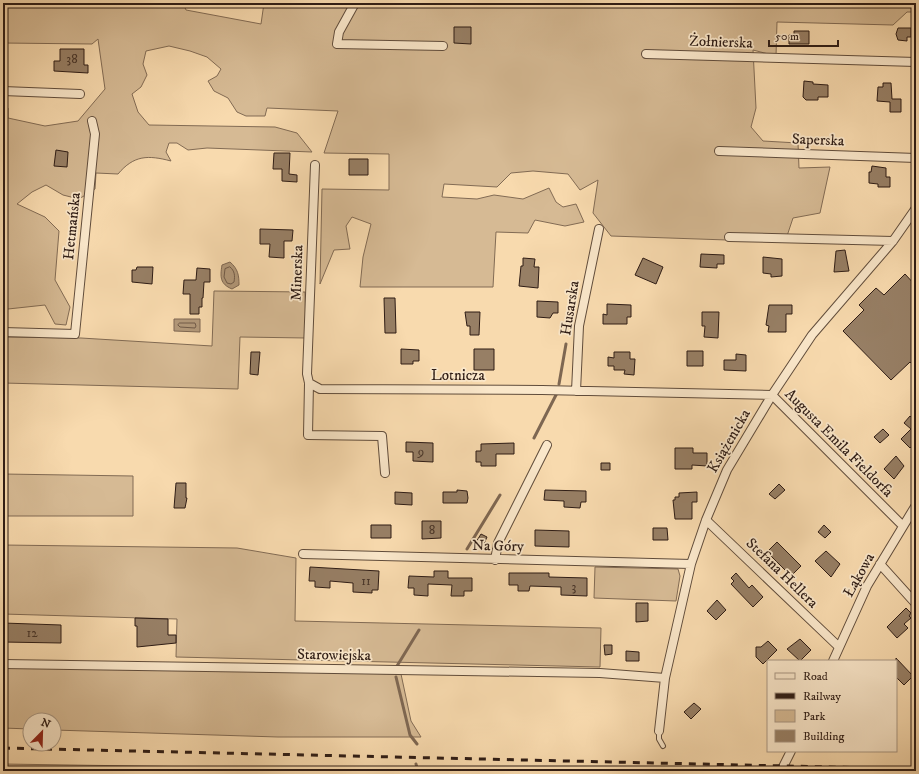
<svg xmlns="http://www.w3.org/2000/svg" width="919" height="774" viewBox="0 0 919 774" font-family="'IM FELL DW Pica',serif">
  <rect width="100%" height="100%" fill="#f8daae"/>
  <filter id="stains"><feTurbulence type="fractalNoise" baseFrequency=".005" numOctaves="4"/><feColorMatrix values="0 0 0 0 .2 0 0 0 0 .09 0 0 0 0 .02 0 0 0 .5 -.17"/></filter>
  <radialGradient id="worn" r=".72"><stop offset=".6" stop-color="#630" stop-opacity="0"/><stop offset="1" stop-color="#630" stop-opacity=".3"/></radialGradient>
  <path fill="#d6ba94" stroke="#826b54" d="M 52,3 L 183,3 L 186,10 L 261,24 L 264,3 L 916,3 L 916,12 L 907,12 L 893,25 L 777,22 L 776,56 L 753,50 L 756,108 L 751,127 L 763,141 L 798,143 L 799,168 L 830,167 L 820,213 L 793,218 L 785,242 L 611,236 L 593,213 L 598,180 L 580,190 L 568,174 L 533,171 L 511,173 L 497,187 L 444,184 L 442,197 L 477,199 L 494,195 L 523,199 L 549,188 L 556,202 L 563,207 L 576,204 L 584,222 L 565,226 L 535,220 L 528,233 L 496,232 L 493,287 L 360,287 L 363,257 L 371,224 L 352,217 L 346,226 L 350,249 L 334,250 L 320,284 L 322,189 L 389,190 L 389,154 L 324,153 L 338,111 L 267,108 L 265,116 L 246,116 L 237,112 L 228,98 L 214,91 L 208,81 L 217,76 L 221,69 L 207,57 L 190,51 L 169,46 L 146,51 L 143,64 L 147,75 L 141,87 L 132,94 L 138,112 L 149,125 L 275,127 L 297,133 L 312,152 L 207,148 L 188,150 L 177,143 L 169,143 L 166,152 L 171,161 C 148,155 134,155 118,174 L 96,173 L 95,189 L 79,199 L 63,195 L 46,185 L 32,192 L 17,204 L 45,217 L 59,231 L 55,280 L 70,307 L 66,325 L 55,324 L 45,305 L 8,309 L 3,305 L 3,107 L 8,108 L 8,118 L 45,126 L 78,121 L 105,89 L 98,39 L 92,44 L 3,43 L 3,7 L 52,7 Z
    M 214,291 L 305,292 L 306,338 L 240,337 L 238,389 L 3,383 L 3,337 L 81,338 L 212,346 Z
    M 3,474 L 133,476 L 133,516 L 3,516 Z
    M 3,545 L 237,548 L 296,558 L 295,621 L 601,628 L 600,667 L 176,657 L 177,619 L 3,614 Z
    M 595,567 L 678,569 L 680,576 L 676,601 L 594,598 Z
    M 3,667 L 401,674 L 411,721 L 421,737 L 278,737 L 54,730 L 54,720 L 30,720 L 30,729 L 3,728 Z
    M 3,764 L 409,770 L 409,771 L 3,771 Z
    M 459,768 L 550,771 L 461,771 Z"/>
  <path fill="#b3997a" stroke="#7e6752" d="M 230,262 C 238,269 239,275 239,285 L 232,289 C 220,284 220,277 222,265 Z
    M 174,319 L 200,319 L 200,332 L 174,331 Z"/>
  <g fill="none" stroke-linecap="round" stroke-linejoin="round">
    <path stroke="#705a48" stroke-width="1" d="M 230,267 C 235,271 235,276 234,282 L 231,284 L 227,283 L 224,277 L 225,269 Z
      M 180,323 L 195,323 L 196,326 L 195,328 L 180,327 L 178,325 Z"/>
    <path stroke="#7e6752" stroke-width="3" d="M 559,384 L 566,344
      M 534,438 L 557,393
      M 467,549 L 500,495
      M 397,666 L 419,630
      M 396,677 L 410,735 L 417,744
      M 416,764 L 417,768 L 421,771"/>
  </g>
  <path fill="#977f65" stroke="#2e1c15" d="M 454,27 L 471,27 L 471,44 L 454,43 Z
    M 898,28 L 911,28 L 911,37 L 907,37 L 907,41 L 898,40 L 896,34 Z
    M 794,31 L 809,31 L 809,44 L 789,44 L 789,35 L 794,35 Z
    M 60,49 L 84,49 L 84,65 L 88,65 L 88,73 L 54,71 L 54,61 L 60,61 Z
    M 804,81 L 813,82 L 813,84 L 828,85 L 828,97 L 818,97 L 818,100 L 806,100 L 803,97 Z
    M 883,83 L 891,83 L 892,99 L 901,99 L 901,112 L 890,112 L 890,102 L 877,101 L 878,87 L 883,87 Z
    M 56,150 L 68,152 L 67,167 L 54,166 Z
    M 274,153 L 290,153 L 289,174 L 297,175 L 297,182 L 282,181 L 282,169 L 273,169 Z
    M 349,159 L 368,159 L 368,175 L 349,175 Z
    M 872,166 L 886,168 L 886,177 L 890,177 L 890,187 L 878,187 L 878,184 L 869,183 L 869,172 L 871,172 Z
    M 260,229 L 293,230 L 292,241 L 284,241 L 284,258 L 269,257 L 270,244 L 260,244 Z
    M 845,250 L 849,271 L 834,272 L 836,251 Z
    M 701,254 L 724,255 L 724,264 L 717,264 L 717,268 L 700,267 Z
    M 763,257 L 782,259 L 782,276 L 771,277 L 771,274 L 763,273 Z
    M 523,258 L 535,259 L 534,267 L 539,267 L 538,288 L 519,286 L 521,266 L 523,266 Z
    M 643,258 L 663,267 L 656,284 L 635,275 Z
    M 137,267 L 153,267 L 152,284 L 132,282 L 132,270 L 136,270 Z
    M 197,268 L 210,269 L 210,282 L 204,282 L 203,298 L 202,298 L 202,307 L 199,307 L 199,314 L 190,314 L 190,294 L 183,294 L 184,280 L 196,280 Z
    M 905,274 L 916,286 L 916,368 L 910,362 L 891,380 L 843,331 L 864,310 L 859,305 L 876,288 L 884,295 Z
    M 384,298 L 395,298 L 396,333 L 385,333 Z
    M 537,301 L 558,302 L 558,313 L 553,313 L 550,318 L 537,317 Z
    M 607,304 L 631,305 L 631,317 L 627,317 L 627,324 L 603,324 L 603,314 L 607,315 Z
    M 769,305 L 792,305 L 792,314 L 786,314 L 786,332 L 768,332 L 769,326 L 766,325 Z
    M 465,312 L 480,312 L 479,335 L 470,335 L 470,326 L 467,326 Z
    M 702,312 L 719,312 L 718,338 L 704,337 L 705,326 L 702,326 Z
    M 401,349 L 419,350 L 419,361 L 413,361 L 413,364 L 401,364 Z
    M 474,349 L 494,349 L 494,370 L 474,370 Z
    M 687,351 L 703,351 L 703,366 L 687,366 Z
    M 251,352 L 260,352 L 258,375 L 250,374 Z
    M 614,352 L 630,352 L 630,359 L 635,359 L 634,375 L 624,374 L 625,370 L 614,370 L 614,366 L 608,366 L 608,357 L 614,358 Z
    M 736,354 L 746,355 L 746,371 L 724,370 L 724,360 L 736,360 Z
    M 910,416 L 916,422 L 916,442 L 910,448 L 901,439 L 911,429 L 904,423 Z
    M 883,429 L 889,435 L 880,443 L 874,437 Z
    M 406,442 L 433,443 L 433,462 L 413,461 L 413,452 L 406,452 Z
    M 514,443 L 514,454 L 496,454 L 496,466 L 481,466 L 481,462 L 476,462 L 476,451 L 481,451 L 481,444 Z
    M 675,448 L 693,448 L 693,453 L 707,453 L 707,466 L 692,465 L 692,469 L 675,469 Z
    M 896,456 L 904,466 L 894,479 L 884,469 Z
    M 601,463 L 610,463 L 610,470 L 601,470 Z
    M 176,483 L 186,483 L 186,498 L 187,498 L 185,508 L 174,508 Z
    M 779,484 L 785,490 L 775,499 L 769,494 Z
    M 457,490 L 467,491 L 468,498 L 467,503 L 443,503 L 443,492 L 457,492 Z
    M 545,490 L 586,491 L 586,502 L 581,502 L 580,508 L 564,507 L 564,501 L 544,500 Z
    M 395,492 L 412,493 L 412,505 L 395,504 Z
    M 697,492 L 697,502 L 692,502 L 692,519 L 675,519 L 673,500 L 675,500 L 675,497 L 679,497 L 679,493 Z
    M 422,521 L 441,521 L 441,538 L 422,539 Z
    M 371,525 L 391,525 L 391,538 L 371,538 Z
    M 824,525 L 831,532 L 825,538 L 818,532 Z
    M 653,528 L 667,528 L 668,540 L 653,540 Z
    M 535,530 L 569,531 L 569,547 L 535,546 Z
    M 481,534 L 487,537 L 483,546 L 476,542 Z
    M 777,542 L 801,566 L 791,576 L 767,552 Z
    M 826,551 L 840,564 L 831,577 L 815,561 Z
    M 310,567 L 379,571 L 378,590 L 372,590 L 372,593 L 353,592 L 353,583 L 330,581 L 330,588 L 315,587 L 315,581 L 309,581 Z
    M 434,571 L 448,571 L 448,578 L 472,578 L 472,591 L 464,591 L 464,596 L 451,596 L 452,585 L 428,584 L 428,596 L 414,595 L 414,588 L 408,588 L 409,576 L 434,577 Z
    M 509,573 L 549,573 L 549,577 L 587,578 L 587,596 L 561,595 L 561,587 L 530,586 L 529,591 L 518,591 L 518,585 L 509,585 Z
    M 736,573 L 749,588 L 752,585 L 763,597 L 753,607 L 731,584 L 734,581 L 731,578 Z
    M 717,600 L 726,610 L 716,620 L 707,611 Z
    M 636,603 L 648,603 L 648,621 L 636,622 Z
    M 906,608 L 911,613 L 909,616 L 911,618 L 904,624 L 908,628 L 897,638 L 887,627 Z
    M 135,618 L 168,619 L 168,635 L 176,635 L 176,643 L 137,647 L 137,626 L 135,626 Z
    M 3,623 L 61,625 L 61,643 L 3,642 Z
    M 800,639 L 811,650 L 800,661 L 787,649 Z
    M 768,641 L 777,650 L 763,664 L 756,657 L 756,647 L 761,647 Z
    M 604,645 L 612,645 L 612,654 L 605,655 Z
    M 626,651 L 639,652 L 639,661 L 626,661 Z
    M 896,658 L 913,676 L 904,685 L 896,677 Z
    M 694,703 L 701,709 L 691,719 L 684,712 Z"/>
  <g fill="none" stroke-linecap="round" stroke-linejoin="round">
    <defs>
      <path id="service" d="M 659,731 L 659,739 L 663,746"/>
      <path id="minor" d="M 355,3 L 339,32 L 337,44 L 443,46
        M 646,54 L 916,62
        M 3,91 L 80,94
        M 719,151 L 916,158
        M 315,165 L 307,374 L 309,383 L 308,435 L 382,436 L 385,473
        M 729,237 L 893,241
        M 3,332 L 75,334 L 95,134 L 92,121
        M 309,383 L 320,389 L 542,390 L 772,395 L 903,526
        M 576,391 L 579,326 L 599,229
        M 706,520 L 839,647
        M 303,554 L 691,564
        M 495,560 L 498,543 L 547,445
        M 880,564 L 916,604
        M 833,661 L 867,586 L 916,505
        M 3,664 L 600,673 L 665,678
        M 659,731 L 665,678 L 691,564 L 706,520 L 727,470 L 772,395 L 812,335 L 893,241 L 916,208
        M 781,771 L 791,751"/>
    </defs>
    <use href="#service" stroke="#604c3b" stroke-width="6"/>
    <use href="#minor" stroke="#604c3b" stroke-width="10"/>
    <use href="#service" stroke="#fae7ca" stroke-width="4"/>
    <use href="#minor" stroke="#fae7ca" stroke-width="8"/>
    <path stroke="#2e1c15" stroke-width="3" stroke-dasharray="7 7" stroke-linecap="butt" d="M 3,748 L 916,769"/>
  </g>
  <g text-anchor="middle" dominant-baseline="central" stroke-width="3.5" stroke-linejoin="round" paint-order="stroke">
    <g font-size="13" fill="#483529">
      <text x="72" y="59">38</text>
      <text x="421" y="452">9</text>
      <text x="432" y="530">8</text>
      <text x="366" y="581">11</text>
      <text x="574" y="587">3</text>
      <text x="32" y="633">12</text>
    </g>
    <g font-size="15" fill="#2e1c15" stroke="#fae7ca">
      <text transform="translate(721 42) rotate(2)">Żołnierska</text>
      <text transform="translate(818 140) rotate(2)">Saperska</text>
      <text transform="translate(72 226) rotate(-84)">Hetmańska</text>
      <text transform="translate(297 273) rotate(-88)">Minerska</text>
      <text transform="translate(570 308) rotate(-81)">Husarska</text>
      <text x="458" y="375">Lotnicza</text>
      <text transform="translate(729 441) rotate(-60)">Książenicka</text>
      <text transform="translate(839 443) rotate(45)">Augusta Emila Fieldorfa</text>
      <text transform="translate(498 546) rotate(1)">Na Góry</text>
      <text transform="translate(782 573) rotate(44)">Stefana Hellera</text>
      <text transform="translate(859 575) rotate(-61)">Łąkowa</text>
      <text transform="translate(334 655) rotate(1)">Starowiejska</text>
    </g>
  </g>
  <rect width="919" height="774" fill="none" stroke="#f8daae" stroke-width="16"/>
  <rect x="4" y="4" width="911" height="766" fill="none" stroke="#2e1c15" stroke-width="2"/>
  <rect x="8" y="8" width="903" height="758" fill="none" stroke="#2e1c15"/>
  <rect x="767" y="660" width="130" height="92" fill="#fae7ca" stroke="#a89682"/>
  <rect x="775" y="673" width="20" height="6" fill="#fae7ca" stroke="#a89682"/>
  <text x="803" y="680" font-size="12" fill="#2e1c15">Road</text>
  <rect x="775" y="693" width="20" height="6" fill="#2e1c15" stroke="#a89682"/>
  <text x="803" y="700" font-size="12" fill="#2e1c15">Railway</text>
  <rect x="775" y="710" width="20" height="12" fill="#d6ba94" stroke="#a89682"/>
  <text x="803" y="720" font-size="12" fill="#2e1c15">Park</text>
  <rect x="775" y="730" width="20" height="12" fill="#977f65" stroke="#a89682"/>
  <text x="803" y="740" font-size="12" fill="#2e1c15">Building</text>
  <g transform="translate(42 732) rotate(23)"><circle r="19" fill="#fae7ca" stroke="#a89682"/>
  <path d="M0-3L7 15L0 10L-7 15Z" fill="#8f2418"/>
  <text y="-6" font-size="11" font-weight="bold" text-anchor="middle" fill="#2e1c15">N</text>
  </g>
  <path d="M769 40v6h69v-6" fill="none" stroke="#2e1c15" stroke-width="2"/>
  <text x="775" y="40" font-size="12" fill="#2e1c15" stroke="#fae7ca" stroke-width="3" paint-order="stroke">50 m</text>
  <rect width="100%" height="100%" filter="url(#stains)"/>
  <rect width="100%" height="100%" fill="url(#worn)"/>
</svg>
